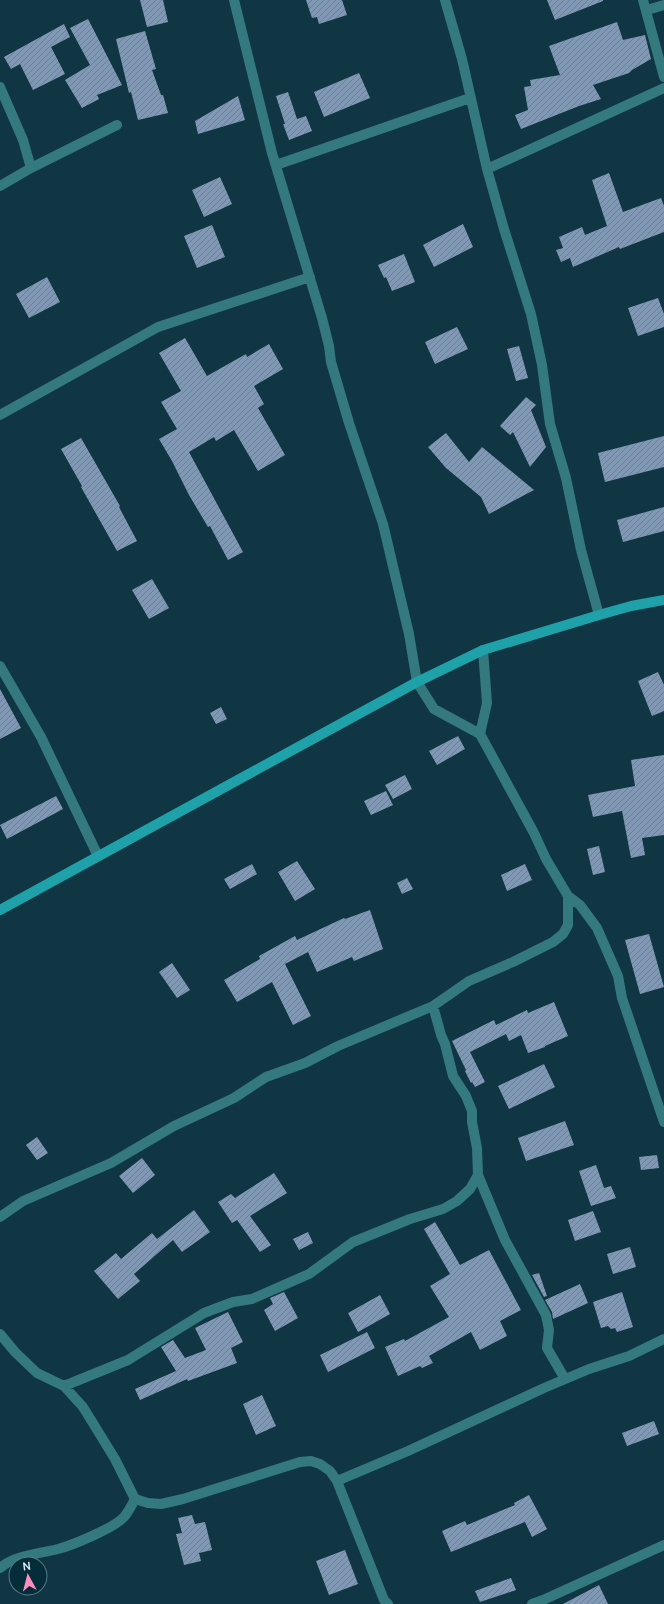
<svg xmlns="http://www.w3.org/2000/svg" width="664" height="1604" viewBox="0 0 664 1604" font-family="Manrope,sans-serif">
  <defs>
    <pattern id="building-hatch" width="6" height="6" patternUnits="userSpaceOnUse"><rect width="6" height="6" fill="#8198b4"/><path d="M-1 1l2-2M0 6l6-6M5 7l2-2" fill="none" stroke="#6e8094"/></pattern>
  </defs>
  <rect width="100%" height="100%" fill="#103644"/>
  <path fill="url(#building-hatch)" d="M 140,0 L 163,0 L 168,22 L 147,27 Z
    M 306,0 L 342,0 L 347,15 L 319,24 L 317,17 L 312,18 Z
    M 547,0 L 603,0 L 603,1 L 555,20 Z
    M 88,19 L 122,85 L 97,95 L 99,99 L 82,108 L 65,80 L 90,65 L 70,28 Z
    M 617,22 L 623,40 L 645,35 L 651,59 L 632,70 L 629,73 L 593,85 L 601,99 L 579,106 L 521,129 L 515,115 L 528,110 L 524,87 L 531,86 L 530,80 L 560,75 L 549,46 Z
    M 64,24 L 70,37 L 51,47 L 65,74 L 33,90 L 20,64 L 11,69 L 4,57 Z
    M 145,31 L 156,69 L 152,70 L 161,95 L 163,95 L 168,113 L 138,120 L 131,92 L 129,93 L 116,39 Z
    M 359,73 L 370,98 L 324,117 L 314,92 Z
    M 288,92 L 297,119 L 306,116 L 312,131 L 289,140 L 283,124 L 285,124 L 276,96 Z
    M 238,96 L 245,120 L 198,134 L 195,121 Z
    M 609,173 L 623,212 L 661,198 L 664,206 L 664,232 L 620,249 L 619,247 L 573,267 L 570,258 L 561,262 L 556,250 L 563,248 L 559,237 L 582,227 L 585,235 L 607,226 L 592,180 Z
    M 220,177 L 232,204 L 204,217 L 192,190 Z
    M 463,224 L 473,247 L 434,267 L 423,245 Z
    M 212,225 L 225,257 L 197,268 L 184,236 Z
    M 404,254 L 415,282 L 392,291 L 386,277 L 384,278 L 378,265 Z
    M 47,277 L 60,302 L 29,318 L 16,294 Z
    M 658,298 L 664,314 L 664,327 L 638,336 L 628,308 Z
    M 457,327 L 468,349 L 435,364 L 425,342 Z
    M 185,338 L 207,376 L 246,354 L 247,357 L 269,344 L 283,369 L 254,386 L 264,404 L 258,408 L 285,455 L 258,471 L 234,430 L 216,441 L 214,437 L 189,452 L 243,552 L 228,560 L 210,526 L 208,527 L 189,495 L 172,461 L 159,439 L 177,429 L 161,402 L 181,391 L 159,353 Z
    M 519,346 L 528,378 L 516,381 L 507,349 Z
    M 526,397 L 536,405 L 531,410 L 546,447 L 530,467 L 513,432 L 510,435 L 500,426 Z
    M 446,433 L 469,462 L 482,447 L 534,490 L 489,514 L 481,497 L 446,468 L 428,447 Z
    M 664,436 L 664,467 L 605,482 L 598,453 Z
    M 81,438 L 120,506 L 119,507 L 137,541 L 117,551 L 81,487 L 82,486 L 61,449 Z
    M 664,507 L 664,531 L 623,542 L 617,520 Z
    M 152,579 L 169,608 L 149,619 L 132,590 Z
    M 658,672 L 664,685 L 664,711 L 652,716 L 638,681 Z
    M 0,689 L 21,728 L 0,739 Z
    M 221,707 L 227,719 L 216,724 L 210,713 Z
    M 458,736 L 465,749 L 437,765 L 429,751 Z
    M 664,755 L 664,835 L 642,838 L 645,855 L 631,858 L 622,811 L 593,817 L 588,795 L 635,786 L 631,760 Z
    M 405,775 L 412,789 L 393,799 L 385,785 Z
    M 386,791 L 393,805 L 371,815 L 364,801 Z
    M 56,796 L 63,809 L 7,839 L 0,825 Z
    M 599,846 L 605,872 L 593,875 L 587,849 Z
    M 297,861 L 315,889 L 295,901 L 278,872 Z
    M 252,864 L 257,874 L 230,889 L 224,879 Z
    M 525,864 L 532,880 L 507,891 L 501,875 Z
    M 407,878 L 413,889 L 402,894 L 397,883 Z
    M 370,910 L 383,949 L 354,961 L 352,957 L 317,972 L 308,952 L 285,964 L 311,1016 L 293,1025 L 272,982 L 237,1002 L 224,980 L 260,959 L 259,956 L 295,936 L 297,940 L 344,918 L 345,919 Z
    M 649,934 L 664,987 L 640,994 L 625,940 Z
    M 172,963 L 190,990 L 177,998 L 159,972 Z
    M 554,1002 L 568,1036 L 545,1046 L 545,1047 L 528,1053 L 521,1035 L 509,1041 L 506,1034 L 470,1052 L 485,1082 L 475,1087 L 472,1082 L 471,1083 L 465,1071 L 466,1070 L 452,1041 L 494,1020 L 496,1025 L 527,1010 L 528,1013 Z
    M 544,1064 L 555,1087 L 509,1109 L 498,1086 Z
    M 565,1121 L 574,1145 L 526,1161 L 518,1138 Z
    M 37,1137 L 48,1153 L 37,1160 L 26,1145 Z
    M 657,1155 L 659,1168 L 641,1170 L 639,1157 Z
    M 142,1158 L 155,1175 L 133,1193 L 119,1176 Z
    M 596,1165 L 604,1188 L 611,1186 L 616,1198 L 591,1206 L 579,1171 Z
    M 274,1173 L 287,1193 L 250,1216 L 271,1245 L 260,1252 L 237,1220 L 232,1223 L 218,1202 L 231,1194 L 235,1198 Z
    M 194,1210 L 210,1232 L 182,1252 L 173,1240 L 134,1274 L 140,1281 L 118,1299 L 94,1271 L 116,1253 L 121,1259 L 152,1233 L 157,1239 Z
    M 593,1211 L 601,1232 L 575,1241 L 568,1220 Z
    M 435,1222 L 460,1265 L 489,1250 L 521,1310 L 500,1321 L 507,1336 L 480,1350 L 471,1332 L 429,1356 L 433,1363 L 422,1368 L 420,1366 L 398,1376 L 385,1347 L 404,1339 L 405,1341 L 449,1317 L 430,1286 L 450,1274 L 424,1229 Z
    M 308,1232 L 313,1243 L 299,1250 L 293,1239 Z
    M 630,1247 L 636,1267 L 613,1274 L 607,1254 Z
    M 539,1273 L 547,1296 L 544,1297 L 532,1275 Z
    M 580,1284 L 588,1303 L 553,1319 L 552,1312 L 545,1300 Z
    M 284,1292 L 298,1318 L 275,1331 L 264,1310 L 273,1304 L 270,1298 Z
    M 622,1292 L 633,1327 L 617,1332 L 615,1328 L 611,1329 L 608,1326 L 601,1328 L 593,1302 Z
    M 380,1295 L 390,1314 L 358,1332 L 348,1313 Z
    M 228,1312 L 243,1342 L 231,1348 L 237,1363 L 188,1381 L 187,1379 L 140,1400 L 135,1389 L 176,1371 L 161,1347 L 173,1340 L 185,1358 L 206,1350 L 195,1328 Z
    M 367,1332 L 375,1348 L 328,1372 L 320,1355 Z
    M 262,1395 L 276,1426 L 256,1435 L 243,1404 Z
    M 654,1421 L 659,1434 L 627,1446 L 622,1433 Z
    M 529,1495 L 547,1529 L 532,1537 L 525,1522 L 451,1552 L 442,1531 L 465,1521 L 467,1525 L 515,1505 L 514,1503 Z
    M 192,1515 L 195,1524 L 205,1522 L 212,1550 L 199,1553 L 201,1561 L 184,1565 L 176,1534 L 182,1533 L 178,1518 Z
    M 345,1550 L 358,1584 L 329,1595 L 316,1561 Z
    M 511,1578 L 516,1590 L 480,1602 L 475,1591 Z
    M 599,1585 L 608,1604 L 563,1604 Z"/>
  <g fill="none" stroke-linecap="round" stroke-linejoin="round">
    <path stroke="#34797d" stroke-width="10" d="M 234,0 L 272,153 L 322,318 L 329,346 L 331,362 L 349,423 L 383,524 L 409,634 L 417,682 L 434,709 L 480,734
      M 445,0 L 462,59 L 487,169 L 504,229 L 531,314 L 542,365 L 550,424 L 566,478 L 581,550 L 599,615
      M 643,0 L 664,77
      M 647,10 L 664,5
      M 0,87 L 23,140 L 31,168 L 0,186
      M 276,165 L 470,98
      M 31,168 L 117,125
      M 487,169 L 664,88
      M 0,415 L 158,327 L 310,277
      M 483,650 L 487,703 L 480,734 L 534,833 L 546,859 L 568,896 L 580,905 L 597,928 L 618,976 L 622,998 L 664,1122
      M 0,666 L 41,737 L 98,856
      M 478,1175 L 505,1240 L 546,1315 L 549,1330 L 547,1348 L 565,1379
      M 0,1217 L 23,1201 L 111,1163 L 174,1126 L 234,1098 L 266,1077 L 305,1063 L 338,1046 L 433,1006 L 469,981 L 513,962 L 553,942 L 563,934 L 568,925 L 568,896
      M 0,1334 L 15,1352 L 37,1373 L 64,1386 L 83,1407 L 115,1459 L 135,1499 C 132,1505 129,1511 124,1517 C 114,1528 73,1545 58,1549 C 39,1554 15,1555 0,1568
      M 64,1386 L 128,1360 L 204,1313 L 233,1302 L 252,1299 L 309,1274 L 353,1242 L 410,1219 L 443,1209 L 457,1201 L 470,1189 L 478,1175 L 477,1148 L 472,1122 L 472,1111 L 466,1096 L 453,1076 L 445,1044 L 441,1035 L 433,1006
      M 337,1481 L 408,1451 L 544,1388 L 589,1369 L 629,1356 L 664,1339
      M 135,1499 L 148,1503 L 161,1504 L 183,1499 L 300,1462 L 311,1461 L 320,1464 L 330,1471 L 337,1481 L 384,1600 L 388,1604
      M 532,1604 L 543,1600 L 664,1545"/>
    <path stroke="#1ea1a8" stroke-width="10" d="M 0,910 L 417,682 L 483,650 L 599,615 L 631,606 L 664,600"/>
  </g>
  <g transform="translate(28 1576) rotate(353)"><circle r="19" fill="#042c39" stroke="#5a7a86"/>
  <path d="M0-3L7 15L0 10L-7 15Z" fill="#fe8ebb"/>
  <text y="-6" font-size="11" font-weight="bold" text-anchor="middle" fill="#dcf0f9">N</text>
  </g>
</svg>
